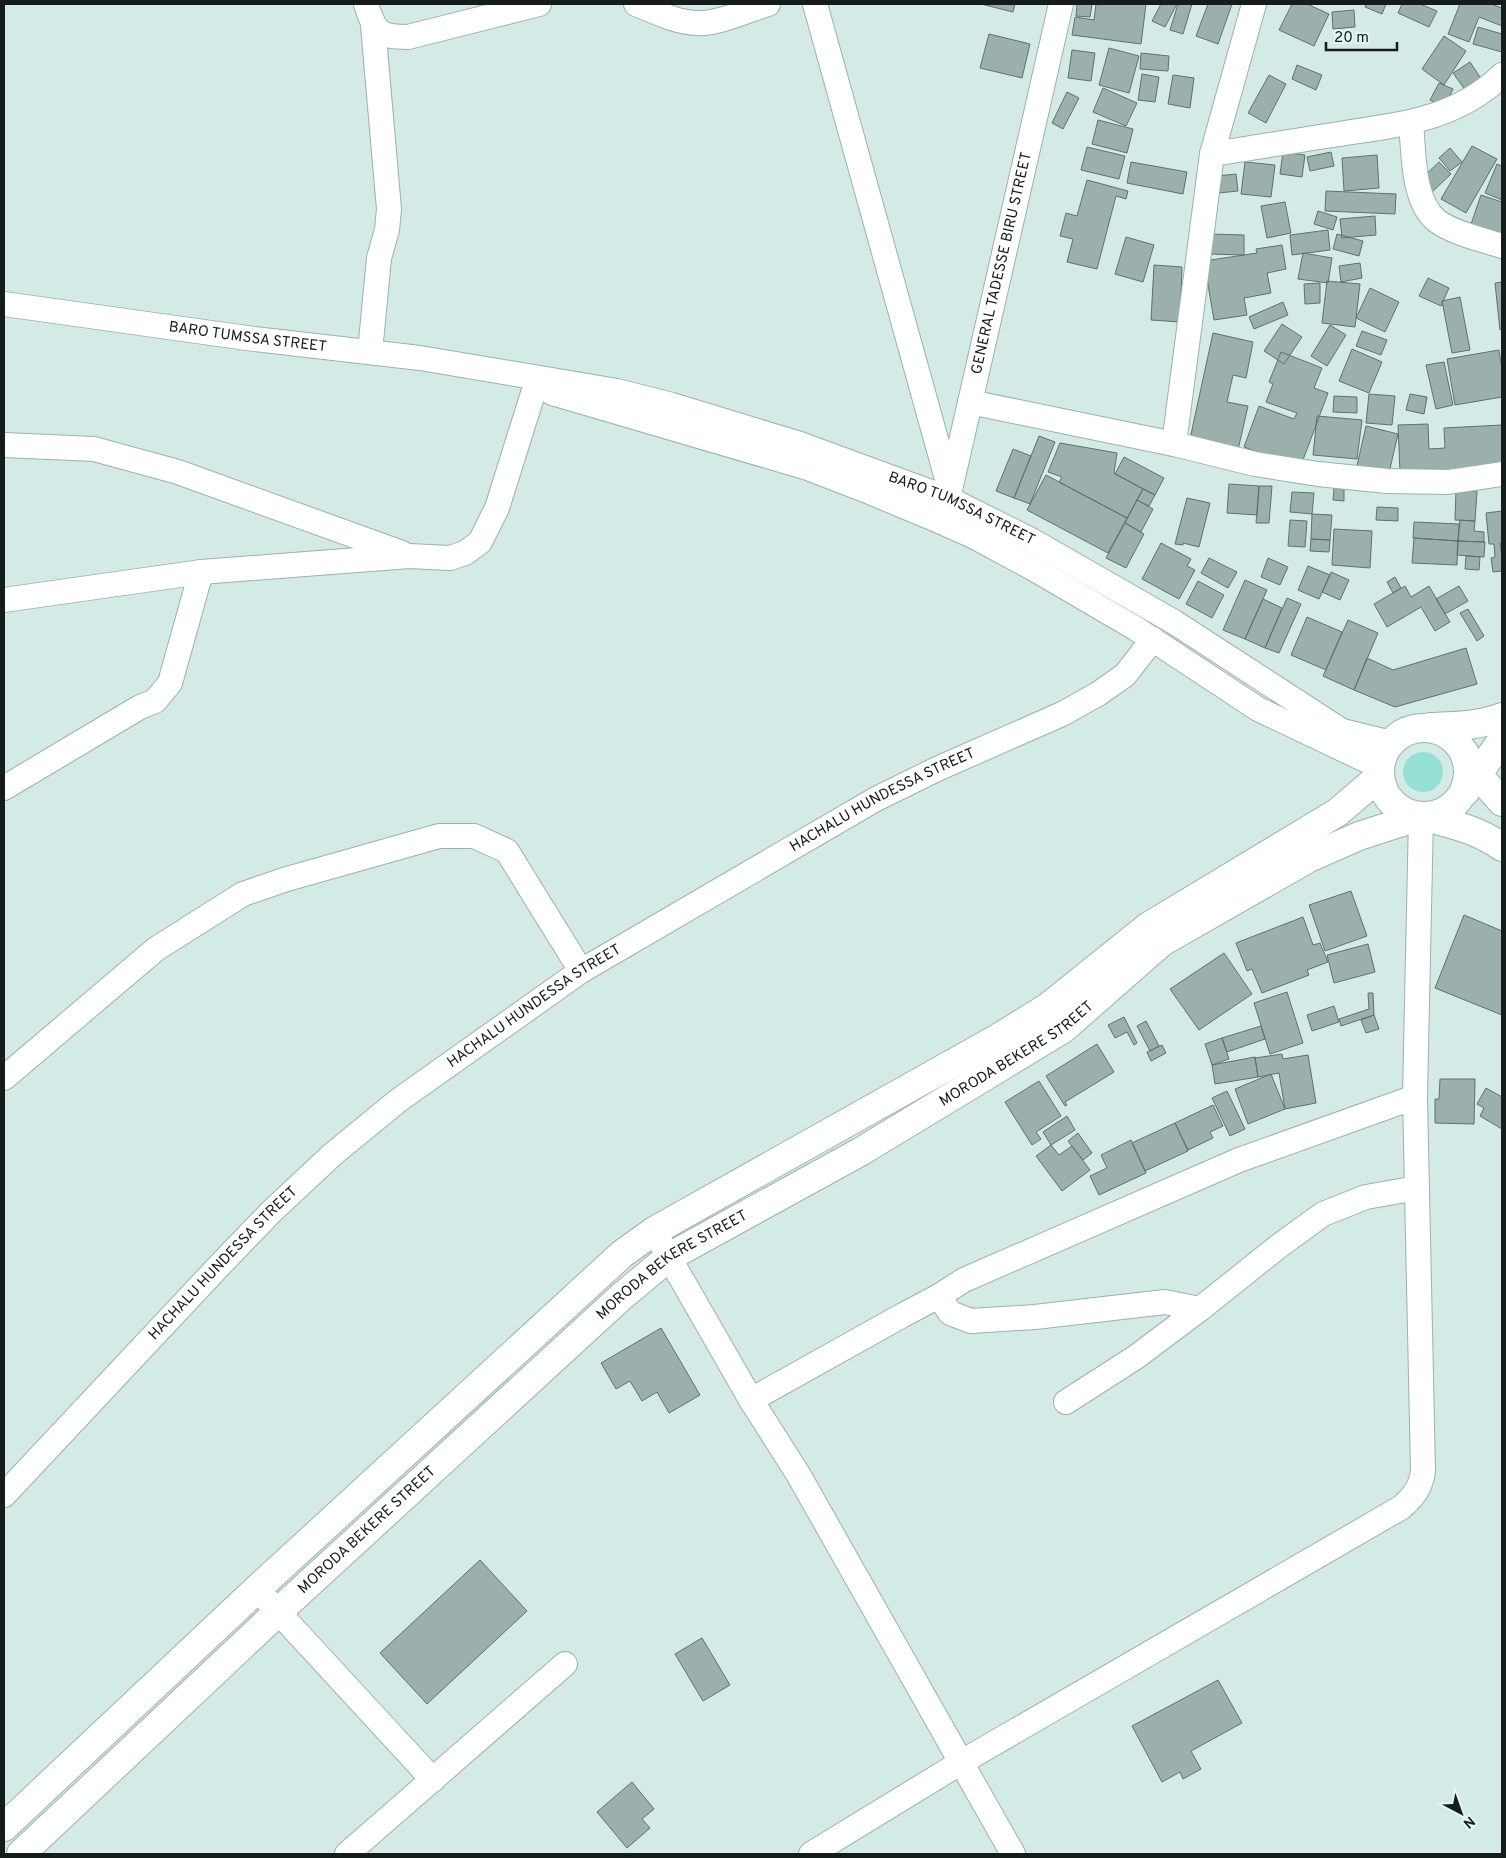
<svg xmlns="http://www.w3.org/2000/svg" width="1506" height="1858" viewBox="0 0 1506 1858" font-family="Overpass,sans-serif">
  <rect width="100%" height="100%" fill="#d4eae6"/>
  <path fill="#94e0d4" d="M1403 772a20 20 0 1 1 40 0a20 20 0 1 1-40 0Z"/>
  <path fill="#9bb0ac" stroke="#5d716e" d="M 981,4 L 1015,4 L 1013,12 Z
    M 1077,4 L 1092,4 L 1090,17 L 1076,16 Z
    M 1096,4 L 1146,4 L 1141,44 L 1072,35 L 1075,17 L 1094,20 Z
    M 1161,4 L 1177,4 L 1165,27 L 1152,21 Z
    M 1178,4 L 1192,4 L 1183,34 L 1170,30 Z
    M 1208,4 L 1232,4 L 1218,44 L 1196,36 Z
    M 1292,4 L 1307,4 L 1329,14 L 1314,46 L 1279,30 Z
    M 1366,4 L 1386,4 L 1382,14 L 1365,7 Z
    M 1402,4 L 1420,4 L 1437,11 L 1429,27 L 1398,13 Z
    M 1460,4 L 1491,4 L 1502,8 L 1502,26 L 1479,17 L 1469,42 L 1448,34 Z
    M 1354,10 L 1355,27 L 1333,29 L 1332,12 Z
    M 1478,27 L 1502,34 L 1502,52 L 1473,44 Z
    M 989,34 L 1030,44 L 1022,78 L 980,68 Z
    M 1444,36 L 1466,51 L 1444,85 L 1422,69 Z
    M 1109,48 L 1139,56 L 1129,93 L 1099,85 Z
    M 1072,50 L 1095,53 L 1091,81 L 1068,78 Z
    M 1141,53 L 1169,56 L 1168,71 L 1140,69 Z
    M 1470,62 L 1484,83 L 1468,94 L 1453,73 Z
    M 1297,65 L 1322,75 L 1316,90 L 1292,79 Z
    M 1142,74 L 1159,77 L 1155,102 L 1138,100 Z
    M 1173,75 L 1194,78 L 1190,108 L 1168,104 Z
    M 1269,75 L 1286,84 L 1266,123 L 1248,113 Z
    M 1439,83 L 1453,89 L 1444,107 L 1430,100 Z
    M 1103,88 L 1137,103 L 1126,126 L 1093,112 Z
    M 1067,92 L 1079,98 L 1063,129 L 1052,123 Z
    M 1098,120 L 1133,129 L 1127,153 L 1092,144 Z
    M 1472,146 L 1497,159 L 1466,213 L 1441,199 Z
    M 1087,147 L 1125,156 L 1119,179 L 1081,170 Z
    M 1450,148 L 1462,162 L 1450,171 L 1439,158 Z
    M 1283,152 L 1305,155 L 1302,177 L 1280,174 Z
    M 1331,152 L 1334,166 L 1310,171 L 1307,157 Z
    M 1377,155 L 1379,188 L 1344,191 L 1342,158 Z
    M 1131,162 L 1187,172 L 1183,194 L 1127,183 Z
    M 1245,162 L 1275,165 L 1271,197 L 1241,194 Z
    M 1439,162 L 1451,174 L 1431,193 L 1419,181 Z
    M 1497,164 L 1502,166 L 1502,200 L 1485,193 Z
    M 1236,174 L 1238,191 L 1219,193 L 1217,176 Z
    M 1087,180 L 1128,191 L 1126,199 L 1116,196 L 1097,269 L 1067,262 L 1073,239 L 1060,236 L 1066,213 L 1077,216 Z
    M 1326,191 L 1396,194 L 1395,214 L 1325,211 Z
    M 1481,195 L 1502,202 L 1502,238 L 1468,233 Z
    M 1285,202 L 1291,233 L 1267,238 L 1261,206 Z
    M 1318,211 L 1337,217 L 1333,230 L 1314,224 Z
    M 1375,216 L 1376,235 L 1342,238 L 1340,219 Z
    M 1328,230 L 1330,250 L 1292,255 L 1290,235 Z
    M 1209,234 L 1244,235 L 1244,255 L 1209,254 Z
    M 1337,234 L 1363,241 L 1359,256 L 1333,249 Z
    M 1126,237 L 1154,245 L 1143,282 L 1115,274 Z
    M 1282,245 L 1286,269 L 1267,273 L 1271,293 L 1244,298 L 1247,315 L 1214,320 L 1204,261 L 1257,253 L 1256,249 Z
    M 1303,253 L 1332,258 L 1328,283 L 1298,279 Z
    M 1360,263 L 1362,278 L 1341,282 L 1339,266 Z
    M 1154,265 L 1182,267 L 1180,322 L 1151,320 Z
    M 1428,278 L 1449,288 L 1441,306 L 1419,296 Z
    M 1327,281 L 1360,284 L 1355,327 L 1322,323 Z
    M 1502,282 L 1502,329 L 1500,330 L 1495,283 Z
    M 1320,283 L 1320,303 L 1305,304 L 1304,284 Z
    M 1370,288 L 1399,302 L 1385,332 L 1356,318 Z
    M 1460,297 L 1470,350 L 1452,353 L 1442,301 Z
    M 1283,302 L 1288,315 L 1254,329 L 1249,317 Z
    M 1282,324 L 1302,337 L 1284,364 L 1264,351 Z
    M 1330,325 L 1346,335 L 1327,366 L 1311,356 Z
    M 1362,331 L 1387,340 L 1381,355 L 1356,346 Z
    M 1213,333 L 1253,342 L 1246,378 L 1233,375 L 1227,402 L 1248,406 L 1238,450 L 1190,439 Z
    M 1352,349 L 1382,362 L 1369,393 L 1339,381 Z
    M 1499,350 L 1502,369 L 1502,397 L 1455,405 L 1447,359 Z
    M 1281,352 L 1322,368 L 1314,388 L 1328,393 L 1300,468 L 1244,447 L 1259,406 L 1294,419 L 1297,413 L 1266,402 L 1273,384 L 1269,382 Z
    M 1444,362 L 1453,405 L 1436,409 L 1426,365 Z
    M 1369,394 L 1395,396 L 1392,425 L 1366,423 Z
    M 1410,394 L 1427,397 L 1424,414 L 1406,410 Z
    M 1334,396 L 1357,397 L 1357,413 L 1333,412 Z
    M 1317,416 L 1362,420 L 1357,459 L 1313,455 Z
    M 1428,424 L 1429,449 L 1445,448 L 1444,428 L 1502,425 L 1502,468 L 1400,472 L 1398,425 Z
    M 1366,426 L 1398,434 L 1388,477 L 1356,470 Z
    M 1039,436 L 1055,442 L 1030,504 L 1014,498 Z
    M 1060,443 L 1117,453 L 1114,473 L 1143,489 L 1127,518 L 1059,482 L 1062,477 L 1048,472 Z
    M 1013,449 L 1031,456 L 1014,498 L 996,491 Z
    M 1124,457 L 1164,478 L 1155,495 L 1115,474 Z
    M 1046,475 L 1127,518 L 1108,553 L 1027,510 Z
    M 1229,484 L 1259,486 L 1257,515 L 1227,513 Z
    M 1259,486 L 1272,486 L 1269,523 L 1256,523 Z
    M 1334,488 L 1344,489 L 1344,501 L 1333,500 Z
    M 1143,489 L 1155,495 L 1149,506 L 1137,500 Z
    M 1456,490 L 1477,491 L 1475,521 L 1455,520 Z
    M 1292,492 L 1314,493 L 1312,514 L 1290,512 Z
    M 1187,498 L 1210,503 L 1199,547 L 1183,543 L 1183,545 L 1175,544 Z
    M 1137,500 L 1153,509 L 1141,532 L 1125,523 Z
    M 1377,507 L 1398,508 L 1398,521 L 1376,520 Z
    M 1502,511 L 1502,543 L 1500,543 L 1502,556 L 1502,571 L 1493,572 L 1491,558 L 1495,557 L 1494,544 L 1489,544 L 1486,513 Z
    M 1312,514 L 1332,515 L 1330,540 L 1311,539 Z
    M 1290,520 L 1307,521 L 1305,547 L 1288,546 Z
    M 1460,520 L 1475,521 L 1474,531 L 1484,532 L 1484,542 L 1458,541 Z
    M 1414,522 L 1459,524 L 1458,541 L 1413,538 Z
    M 1125,523 L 1144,534 L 1126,568 L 1106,558 Z
    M 1334,529 L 1372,531 L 1370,568 L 1332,565 Z
    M 1414,538 L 1458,541 L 1457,565 L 1412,563 Z
    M 1311,539 L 1330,540 L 1329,552 L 1310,551 Z
    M 1458,541 L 1485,542 L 1484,557 L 1457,555 Z
    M 1161,543 L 1191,559 L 1187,566 L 1195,570 L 1179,599 L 1142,579 Z
    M 1466,556 L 1480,557 L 1479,570 L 1465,569 Z
    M 1209,558 L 1237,572 L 1228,588 L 1201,573 Z
    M 1268,558 L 1288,567 L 1280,585 L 1261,577 Z
    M 1308,566 L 1330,575 L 1319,599 L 1298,590 Z
    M 1331,572 L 1349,580 L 1340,600 L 1322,592 Z
    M 1395,577 L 1401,588 L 1393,593 L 1387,582 Z
    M 1245,580 L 1267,590 L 1245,639 L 1223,630 Z
    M 1198,581 L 1224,595 L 1212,618 L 1186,604 Z
    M 1405,586 L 1411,597 L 1429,586 L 1450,622 L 1435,631 L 1421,607 L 1387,627 L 1374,604 Z
    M 1459,586 L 1468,601 L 1445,614 L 1436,599 Z
    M 1287,598 L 1301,604 L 1279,653 L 1265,648 Z
    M 1263,599 L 1282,608 L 1265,648 L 1245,639 Z
    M 1468,609 L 1484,636 L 1477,641 L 1460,613 Z
    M 1307,617 L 1342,632 L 1326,670 L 1291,655 Z
    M 1348,620 L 1378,633 L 1354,690 L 1323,676 Z
    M 1466,648 L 1477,684 L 1395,707 L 1354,690 L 1367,658 L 1393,670 Z
    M 1351,891 L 1367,936 L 1325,951 L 1309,905 Z
    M 1464,915 L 1502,931 L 1502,1015 L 1435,988 Z
    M 1303,917 L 1313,945 L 1320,943 L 1328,962 L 1307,970 L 1309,975 L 1262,993 L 1252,969 L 1247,971 L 1236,943 Z
    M 1368,944 L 1375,972 L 1334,983 L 1327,955 Z
    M 1224,953 L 1252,994 L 1199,1030 L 1170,989 Z
    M 1287,992 L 1303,1043 L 1270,1054 L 1254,1003 Z
    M 1368,993 L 1373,993 L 1374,1015 L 1341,1026 L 1339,1019 L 1369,1009 Z
    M 1334,1006 L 1339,1022 L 1312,1031 L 1307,1015 Z
    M 1374,1015 L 1379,1029 L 1366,1033 L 1361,1020 Z
    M 1124,1017 L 1137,1043 L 1134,1045 L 1127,1032 L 1115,1038 L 1108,1025 Z
    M 1146,1021 L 1159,1046 L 1150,1051 L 1137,1026 Z
    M 1261,1026 L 1265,1039 L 1227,1052 L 1222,1038 Z
    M 1222,1038 L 1229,1059 L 1212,1065 L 1205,1044 Z
    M 1097,1044 L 1114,1072 L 1065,1102 L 1067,1105 L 1065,1106 L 1046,1076 Z
    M 1162,1045 L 1166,1053 L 1151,1061 L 1147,1052 Z
    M 1282,1054 L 1283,1059 L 1308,1055 L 1316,1103 L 1285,1109 L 1279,1073 L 1258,1077 L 1255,1058 Z
    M 1255,1057 L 1258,1077 L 1215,1084 L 1212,1065 Z
    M 1271,1074 L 1285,1109 L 1248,1124 L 1235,1089 Z
    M 1440,1079 L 1475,1079 L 1474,1124 L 1435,1123 L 1435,1099 L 1439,1099 Z
    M 1039,1081 L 1061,1116 L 1036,1132 L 1041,1139 L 1032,1145 L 1005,1102 Z
    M 1486,1088 L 1502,1097 L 1502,1129 L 1480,1116 L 1484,1108 L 1477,1104 Z
    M 1227,1091 L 1245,1129 L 1230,1136 L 1212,1098 Z
    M 1213,1105 L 1223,1126 L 1210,1132 L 1213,1138 L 1188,1150 L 1175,1123 Z
    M 1067,1116 L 1075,1130 L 1051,1145 L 1043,1132 Z
    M 1175,1123 L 1188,1151 L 1145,1171 L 1132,1143 Z
    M 1078,1133 L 1092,1153 L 1083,1160 L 1068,1141 Z
    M 1131,1140 L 1146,1173 L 1099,1195 L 1090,1176 L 1107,1168 L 1101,1155 Z
    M 1051,1145 L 1059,1155 L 1072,1146 L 1090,1170 L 1062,1191 L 1036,1156 Z
    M 661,1328 L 700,1395 L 669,1413 L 657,1392 L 642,1401 L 630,1381 L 616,1389 L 601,1363 Z
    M 480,1560 L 527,1611 L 427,1704 L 380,1653 Z
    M 702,1638 L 730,1685 L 703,1701 L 675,1654 Z
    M 1218,1680 L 1242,1723 L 1191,1751 L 1201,1769 L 1183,1779 L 1180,1772 L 1162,1782 L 1132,1726 Z
    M 632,1782 L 654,1809 L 642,1819 L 650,1828 L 627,1848 L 597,1812 Z"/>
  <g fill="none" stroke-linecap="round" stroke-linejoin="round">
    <defs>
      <g id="minor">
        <path d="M 366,4 C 375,32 378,37 408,37 L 539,4"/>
        <path d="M 636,4 C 656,12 675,22 696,23 C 716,25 748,10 768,4"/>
        <path d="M 815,4 L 949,486"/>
        <path d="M 1411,123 C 1414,153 1412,201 1437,221 C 1453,233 1483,240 1502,246"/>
        <path d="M 1212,154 C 1253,148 1293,141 1333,135 C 1395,125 1455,121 1502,75"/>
        <path id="s1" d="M 4,304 L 254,339 L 420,358 L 617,391 L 672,405 L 800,444 L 947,498 L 1031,540 L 1174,622 L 1342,731 L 1391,743"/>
        <path d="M 370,352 L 379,258 L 387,230 L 389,209 L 373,26"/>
        <path d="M 552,393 L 808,468 L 865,490 L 939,521 L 973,536 L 1034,569 L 1135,628 L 1258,709 L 1380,767"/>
        <path d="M 970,402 L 1174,444 L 1255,464 L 1318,474 L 1387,481 L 1448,482 L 1502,474"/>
        <path d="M 1174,444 L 1212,154 L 1254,4"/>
        <path d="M 4,445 L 94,449 L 178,472 L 402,553"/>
        <path id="s2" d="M 942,512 L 950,490 L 1061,4"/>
        <path d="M 4,600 L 201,572 L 409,556 L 450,558 L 465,553 L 480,542 L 497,508 L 535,387"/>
        <path d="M 4,788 L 140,707 L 155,701 L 170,683 L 201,572"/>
        <path d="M 4,1078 L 156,949 L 243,894 L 287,879 L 439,836 L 474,836 L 507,851 L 581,971"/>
        <path d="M 654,1231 L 751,1400 L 798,1474 L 1013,1854"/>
        <path d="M 939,1296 L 950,1313 L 971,1321 L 1035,1317 L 1165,1302 L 1200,1309"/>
        <path d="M 751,1400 L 903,1315 L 939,1296 L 964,1280 L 1239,1160 L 1415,1097"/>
        <path d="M 1066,1402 L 1136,1357 L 1200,1309 L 1279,1246 L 1323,1214 L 1366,1197 L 1417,1188"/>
        <path id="s3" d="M 4,1495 L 218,1267 L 271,1212 L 333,1154 L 399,1100 L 581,971 L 876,799 L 937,769 L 1062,714 L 1098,694 L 1125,675 L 1153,639"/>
        <path d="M 257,1589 L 433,1780"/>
        <path d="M 347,1854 L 565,1664"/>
        <path d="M 811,1854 L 960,1763 L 1402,1507 C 1414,1496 1421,1487 1423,1471 L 1415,1097 L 1421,816"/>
      </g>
      <path id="major" d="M 1464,752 L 1477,774 L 1502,802
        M 1421,816 C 1450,824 1477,829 1502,847"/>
      <g id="highway">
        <path d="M 1430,727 C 1455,726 1479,726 1502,717"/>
        <circle cx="1424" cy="772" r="44"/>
        <path d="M 1465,792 L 1502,740"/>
        <path d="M 4,1827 L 257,1589 L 622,1254 L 654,1231 L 998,1038 L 1048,1007 L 1149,926 L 1338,812 L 1380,776"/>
        <path id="s4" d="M 21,1854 L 278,1612 L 621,1297 L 669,1257 L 860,1152 L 1063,1029 L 1162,942 L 1309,858 L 1359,836 L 1421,816"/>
      </g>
    </defs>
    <use href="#minor" stroke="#9cb1ad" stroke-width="26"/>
    <use href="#major" stroke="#9cb1ad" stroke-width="30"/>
    <use href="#highway" stroke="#9cb1ad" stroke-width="30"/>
    <use href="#minor" stroke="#fff" stroke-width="24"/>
    <use href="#major" stroke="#fff" stroke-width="28"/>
    <use href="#highway" stroke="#fff" stroke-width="28"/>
  </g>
  <g text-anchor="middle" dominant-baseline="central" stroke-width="4" stroke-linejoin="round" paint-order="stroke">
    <g font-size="15" fill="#151d1c" stroke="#e1f7f3">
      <text stroke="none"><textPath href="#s2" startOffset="256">GENERAL TADESSE BIRU STREET</textPath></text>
      <text stroke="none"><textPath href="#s1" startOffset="246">BARO TUMSSA STREET</textPath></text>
      <text stroke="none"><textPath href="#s1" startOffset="984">BARO TUMSSA STREET</textPath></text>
      <text stroke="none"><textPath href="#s3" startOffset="1129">HACHALU HUNDESSA STREET</textPath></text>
      <text stroke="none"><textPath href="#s3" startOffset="724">HACHALU HUNDESSA STREET</textPath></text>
      <text stroke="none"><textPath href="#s4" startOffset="1284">MORODA BEKERE STREET</textPath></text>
      <text stroke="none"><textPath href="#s3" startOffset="319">HACHALU HUNDESSA STREET</textPath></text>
      <text stroke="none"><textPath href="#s4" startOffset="879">MORODA BEKERE STREET</textPath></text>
      <text stroke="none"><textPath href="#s4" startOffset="474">MORODA BEKERE STREET</textPath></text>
    </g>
  </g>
  <rect width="1506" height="1858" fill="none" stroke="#151d1c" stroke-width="10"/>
  <g transform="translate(1461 1813) rotate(139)" stroke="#e1f7f3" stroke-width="4" paint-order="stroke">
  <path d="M0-4L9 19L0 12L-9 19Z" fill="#151d1c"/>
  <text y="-8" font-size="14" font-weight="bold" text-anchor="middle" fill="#151d1c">N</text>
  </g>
  <path d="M1326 42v8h71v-8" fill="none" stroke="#151d1c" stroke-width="2.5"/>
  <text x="1334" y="42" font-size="15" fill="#151d1c" stroke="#e1f7f3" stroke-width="4" paint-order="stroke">20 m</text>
</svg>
